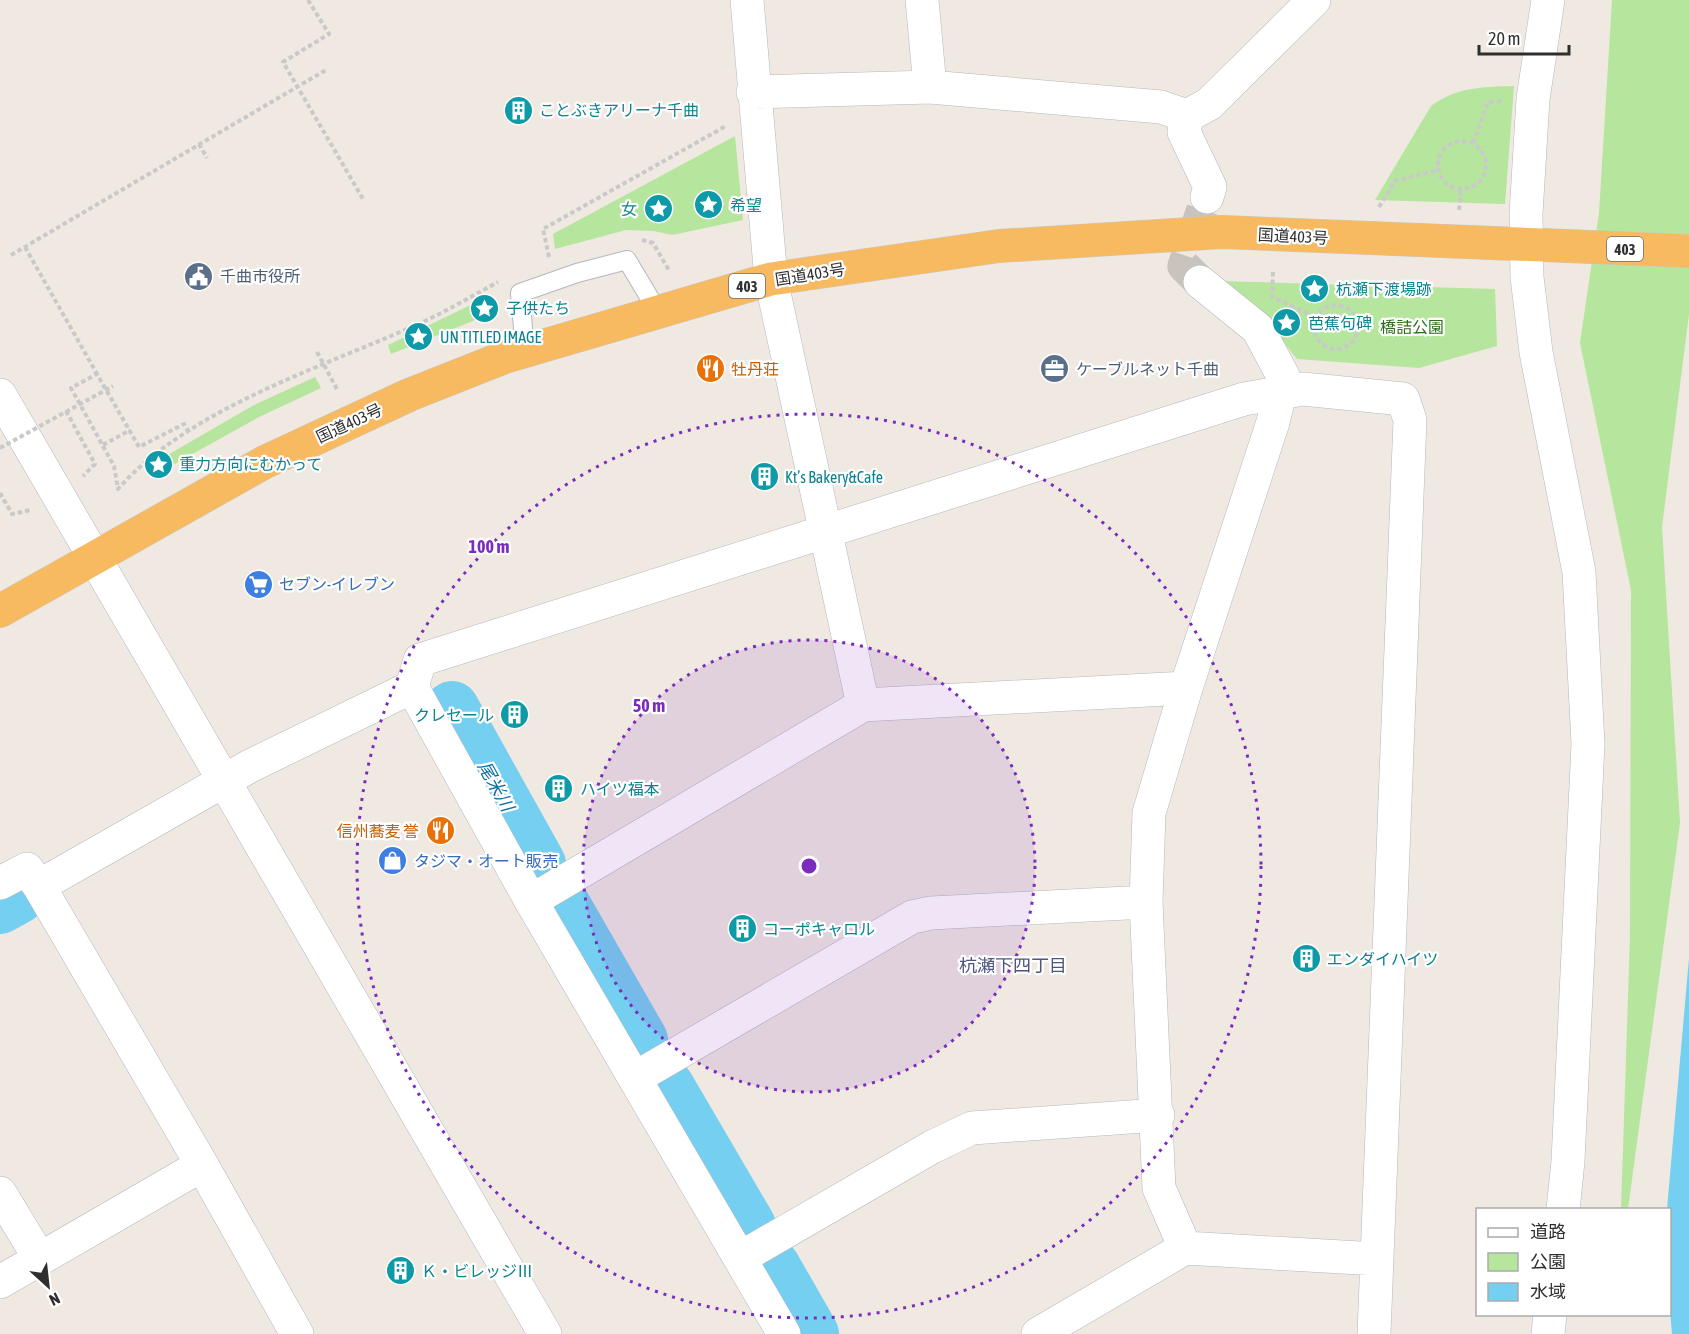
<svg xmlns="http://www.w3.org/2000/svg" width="1689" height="1334" viewBox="0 0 1689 1334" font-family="'Asap Condensed','Noto Sans JP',sans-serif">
  <rect width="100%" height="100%" fill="#efe9e1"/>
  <path fill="#b6e59e" d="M 1612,0 L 1689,0 L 1689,314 L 1662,527 L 1680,823 L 1628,1209 L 1621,1209 L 1630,936 L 1631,590 L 1580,343 L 1599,213 Z
    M 1514,86 L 1505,204 L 1375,200 L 1431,106 C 1456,87 1483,87 1514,86 Z
    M 735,136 L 743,220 L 672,235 L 654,231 L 626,230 L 555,249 L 553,234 Z
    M 1217,281 L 1495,289 L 1497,346 L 1419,368 L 1297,359 L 1266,321 Z
    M 489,296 L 495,312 L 391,354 L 388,345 Z
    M 315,377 L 321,388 L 259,417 L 160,472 L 152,464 L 254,405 Z"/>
  <path fill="#75cff0" d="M 1689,958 L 1689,1334 L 1672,1334 L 1670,1310 L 1670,1210 L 1667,1209 Z"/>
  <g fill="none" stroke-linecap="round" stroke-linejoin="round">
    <path stroke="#75cff0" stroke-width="54" d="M 452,708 L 539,864
      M 564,906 L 641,1040
      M 0,907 L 18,897
      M 667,1086 L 749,1226
      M 773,1266 L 812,1334"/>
    <path stroke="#c8c4bd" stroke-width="33" stroke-dasharray="33 16" stroke-linecap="butt" d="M 1200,282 L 1184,266 L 1207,197"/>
    <defs>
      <path id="service" d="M 525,351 L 520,293 L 577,273 L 627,260 L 658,312"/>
      <path id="minor" d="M 747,0 L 771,279 L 863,705
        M 922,0 L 930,87
        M 1548,0 L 1533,99 L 1526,214 L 1527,277 L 1536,352 L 1579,572 L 1588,744 L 1568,1161 L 1563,1210
        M 753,92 L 930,87 L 1161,107 L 1187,116 L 1209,104 L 1314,0
        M 1187,116 L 1184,132 L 1210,187 L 1207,197
        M 0,883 L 27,869 L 39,886 L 202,1165 L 297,1334
        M 39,886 L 250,766 L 412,687
        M 531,901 L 863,705 L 1186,688
        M 635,1078 L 912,917 L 931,913 L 1146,902
        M 0,1193 L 40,1259
        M 1185,1248 L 1159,1188 L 1146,902 L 1149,813 L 1186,688 L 1273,422 L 1284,378 L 1258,329 L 1200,282
        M 740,1258 L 932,1147 L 972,1128 L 1158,1115
        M 0,1282 L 202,1165
        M 784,1334 L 531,901 L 412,687 L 420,660 L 1244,399 L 1303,389 L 1403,399 L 1410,420 L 1374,1334
        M 1038,1334 L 1185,1248 L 1377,1259
        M 1548,1334 L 1550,1314"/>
      <path id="tertiary" d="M 0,395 L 545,1334"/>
      <path id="trunk" d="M 0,611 L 265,462 L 409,395 L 505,357 L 771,279 L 999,246 L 1222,232 L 1689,251"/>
    </defs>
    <use href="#service" stroke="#b4b7c1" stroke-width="20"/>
    <use href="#minor" stroke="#b4b7c1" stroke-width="34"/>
    <use href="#tertiary" stroke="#b4b7c1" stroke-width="34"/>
    <use href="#trunk" stroke="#c9c9c9" stroke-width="34"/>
    <path stroke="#c9c9c9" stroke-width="4" stroke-dasharray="4.5 3" stroke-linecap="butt" d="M 308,0 L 329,34 L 283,62 L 363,199
      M1438 165a24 24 0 1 1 48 0a24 24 0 1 1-48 0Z
      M 1473,143 L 1488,102 L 1502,101
      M 199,144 L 207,158
      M 1379,207 L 1395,181 L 1438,170
      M 1459,210 L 1461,190
      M 642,240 L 653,243 L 670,272
      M 25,247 L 97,374
      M 11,255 L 326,70
      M 549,257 L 543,229 L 726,126
      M 1273,272 L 1272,297 L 1316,317
      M1314 327a22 22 0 1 1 44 0a22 22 0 1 1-44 0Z
      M 317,352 L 338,391
      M 66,411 L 95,464 L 83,476
      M 189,432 L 184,424 L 139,447 L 97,374 L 71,388 L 114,466 L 118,489 C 190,407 327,366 425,321 C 450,309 474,295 498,282
      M 103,445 L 130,430
      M 0,493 L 12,514 L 31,510"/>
    <use href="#service" stroke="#fff" stroke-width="18"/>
    <use href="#minor" stroke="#fff" stroke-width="33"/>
    <use href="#tertiary" stroke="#fff" stroke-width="33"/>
    <use href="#trunk" stroke="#f8ba60" stroke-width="33"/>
    <path stroke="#c9c9c9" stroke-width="4" stroke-dasharray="4.5 3" stroke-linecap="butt" d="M 0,448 L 113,386"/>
  </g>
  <circle cx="809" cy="866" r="226" fill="#7b2cbf" fill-opacity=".12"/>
  <g fill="none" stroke="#7b2cbf" stroke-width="3" stroke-dasharray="3 6">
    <circle cx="809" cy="866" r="226"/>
    <circle cx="809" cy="866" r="452"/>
  </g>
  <defs>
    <symbol id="building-disc" viewBox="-11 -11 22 22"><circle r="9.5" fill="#0f9aa8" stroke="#fff"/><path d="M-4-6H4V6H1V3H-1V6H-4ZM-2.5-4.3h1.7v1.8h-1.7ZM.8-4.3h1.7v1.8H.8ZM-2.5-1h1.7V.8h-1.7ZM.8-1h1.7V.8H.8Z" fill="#fff"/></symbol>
    <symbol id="sight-disc" viewBox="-11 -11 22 22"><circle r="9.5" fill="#0f9aa8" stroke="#fff"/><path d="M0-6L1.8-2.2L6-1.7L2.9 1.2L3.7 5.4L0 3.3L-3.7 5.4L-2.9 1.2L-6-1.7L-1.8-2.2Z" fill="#fff"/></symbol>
    <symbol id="civic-disc" viewBox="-11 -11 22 22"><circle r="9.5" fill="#5c6f8a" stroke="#fff"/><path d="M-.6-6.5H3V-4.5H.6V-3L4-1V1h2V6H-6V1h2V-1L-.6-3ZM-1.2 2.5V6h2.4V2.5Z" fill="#fff"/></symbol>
    <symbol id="restaurant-disc" viewBox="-11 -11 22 22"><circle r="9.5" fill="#e8710a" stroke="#fff"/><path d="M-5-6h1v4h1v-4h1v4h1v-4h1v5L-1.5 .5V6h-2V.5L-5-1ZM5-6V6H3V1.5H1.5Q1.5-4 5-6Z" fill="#fff"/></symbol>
    <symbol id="office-disc" viewBox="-11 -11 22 22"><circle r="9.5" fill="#5c6f8a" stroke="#fff"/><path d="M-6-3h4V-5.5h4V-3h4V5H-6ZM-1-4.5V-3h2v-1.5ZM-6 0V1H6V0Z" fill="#fff"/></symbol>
    <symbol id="supermarket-disc" viewBox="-11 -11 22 22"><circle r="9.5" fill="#3f7fe0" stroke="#fff"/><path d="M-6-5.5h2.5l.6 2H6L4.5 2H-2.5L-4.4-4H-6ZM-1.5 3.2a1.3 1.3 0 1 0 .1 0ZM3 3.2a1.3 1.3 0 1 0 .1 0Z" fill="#fff"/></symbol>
    <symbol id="shop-disc" viewBox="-11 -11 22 22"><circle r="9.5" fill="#3f7fe0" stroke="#fff"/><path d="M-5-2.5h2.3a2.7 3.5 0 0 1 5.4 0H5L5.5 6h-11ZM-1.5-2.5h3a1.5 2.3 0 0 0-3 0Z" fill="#fff"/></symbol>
  </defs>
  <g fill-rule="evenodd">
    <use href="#building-disc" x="502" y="94" width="33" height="33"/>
    <use href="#sight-disc" x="692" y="188" width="33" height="33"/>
    <use href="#sight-disc" x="642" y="192" width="33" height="33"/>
    <use href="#civic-disc" x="182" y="260" width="33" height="33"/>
    <use href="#sight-disc" x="1298" y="272" width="33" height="33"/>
    <use href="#sight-disc" x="468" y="292" width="33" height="33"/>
    <use href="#sight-disc" x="1270" y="306" width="33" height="33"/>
    <use href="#sight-disc" x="402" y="320" width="33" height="33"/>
    <use href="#restaurant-disc" x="694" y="352" width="33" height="33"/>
    <use href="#office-disc" x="1038" y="352" width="33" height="33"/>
    <use href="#sight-disc" x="142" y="448" width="33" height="33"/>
    <use href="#building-disc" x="748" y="460" width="33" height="33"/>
    <use href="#supermarket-disc" x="242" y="568" width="33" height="33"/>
    <use href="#building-disc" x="498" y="698" width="33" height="33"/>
    <use href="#building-disc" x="542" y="772" width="33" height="33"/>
    <use href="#restaurant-disc" x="424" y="814" width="33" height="33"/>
    <use href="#shop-disc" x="376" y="844" width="33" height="33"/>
    <use href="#building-disc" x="726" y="912" width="33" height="33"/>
    <use href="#building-disc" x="1290" y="942" width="33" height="33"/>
    <use href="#building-disc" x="384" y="1254" width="33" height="33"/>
  </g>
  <g text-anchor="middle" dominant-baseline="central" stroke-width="4.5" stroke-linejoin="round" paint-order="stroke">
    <g fill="#fff" stroke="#6d6d6d" stroke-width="1.5">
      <rect x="1607" y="237" width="36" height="24" rx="4.5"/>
      <rect x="729" y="274" width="36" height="24" rx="4.5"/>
    </g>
    <g font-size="15" font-weight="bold" fill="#2e2e2e">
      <text x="1625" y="249">403</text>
      <text x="747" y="286">403</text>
    </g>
    <g font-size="16" fill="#0d838f" stroke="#fff" text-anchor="start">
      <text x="539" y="110">ことぶきアリーナ千曲</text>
      <text x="730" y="205">希望</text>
      <text x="637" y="209" text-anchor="end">女</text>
      <text x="1336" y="289">杭瀬下渡場跡</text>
      <text x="506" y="308">子供たち</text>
      <text x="1308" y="323">芭蕉句碑</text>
      <text x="440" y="337">UN TITLED IMAGE</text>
      <text x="179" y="464">重力方向にむかって</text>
      <text x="785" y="477">Kt’s Bakery&amp;Cafe</text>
      <text x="494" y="715" text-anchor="end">クレセール</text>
      <text x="580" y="789">ハイツ福本</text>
      <text x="763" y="929">コーポキャロル</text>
      <text x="1327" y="959">エンダイハイツ</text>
      <text x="421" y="1271">Ｋ・ビレッジⅢ</text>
    </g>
    <g font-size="16" fill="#2e2e2e" stroke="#fff">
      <text transform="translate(1293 236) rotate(3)">国道403号</text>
      <text transform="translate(810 274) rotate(-9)">国道403号</text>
      <text transform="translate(349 423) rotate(-25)">国道403号</text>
    </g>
    <g font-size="16" fill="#4e5e75" stroke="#fff" text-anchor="start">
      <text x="220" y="276">千曲市役所</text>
      <text x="1076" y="369">ケーブルネット千曲</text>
    </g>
    <g font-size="16" fill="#2c6e1b" stroke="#fff">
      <text x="1412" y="327">橋詰公園</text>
    </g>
    <g font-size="16" fill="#c56008" stroke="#fff" text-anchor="start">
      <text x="731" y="369">牡丹荘</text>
      <text x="419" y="831" text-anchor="end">信州蕎麦 誉</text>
    </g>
    <g font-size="16" fill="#366cbe" stroke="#fff" text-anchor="start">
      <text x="279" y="584">セブン-イレブン</text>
      <text x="414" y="861">タジマ・オート販売</text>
    </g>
    <g font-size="18" font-style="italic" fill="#0d6fa3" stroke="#fff">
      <text transform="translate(496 786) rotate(61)">尾米川</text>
    </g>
    <g font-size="18" fill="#4d5680" stroke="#fff">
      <text x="1013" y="965">杭瀬下四丁目</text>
    </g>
  </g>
  <circle cx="809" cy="866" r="9" fill="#7b2cbf" stroke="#fff" stroke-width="3"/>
  <g font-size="18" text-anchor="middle" font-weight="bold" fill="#7b2cbf" stroke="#fff" stroke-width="4.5" stroke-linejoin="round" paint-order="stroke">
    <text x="489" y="553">100 m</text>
    <text x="649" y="712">50 m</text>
  </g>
  <rect x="1476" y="1208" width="195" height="108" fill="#ffffff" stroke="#ababab" stroke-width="1.5"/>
  <rect x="1488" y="1228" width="30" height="9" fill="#ffffff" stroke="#ababab" stroke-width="1.5"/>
  <text x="1530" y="1238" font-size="18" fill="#2e2e2e">道路</text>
  <rect x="1488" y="1253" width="30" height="18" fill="#b6e59e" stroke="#ababab" stroke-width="1.5"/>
  <text x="1530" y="1268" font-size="18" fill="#2e2e2e">公園</text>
  <rect x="1488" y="1283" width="30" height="18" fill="#75cff0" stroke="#ababab" stroke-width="1.5"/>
  <text x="1530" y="1298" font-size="18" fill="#2e2e2e">水域</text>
  <g transform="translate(48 1286) rotate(153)" stroke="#ffffff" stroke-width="4.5" paint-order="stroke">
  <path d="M0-4.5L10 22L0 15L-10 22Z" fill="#2e2e2e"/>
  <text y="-9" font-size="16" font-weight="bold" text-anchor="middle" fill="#2e2e2e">N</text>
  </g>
  <path d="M1479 45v9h90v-9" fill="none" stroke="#2e2e2e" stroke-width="3"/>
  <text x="1488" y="45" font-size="18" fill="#2e2e2e" stroke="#ffffff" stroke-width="4.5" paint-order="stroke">20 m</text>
</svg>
